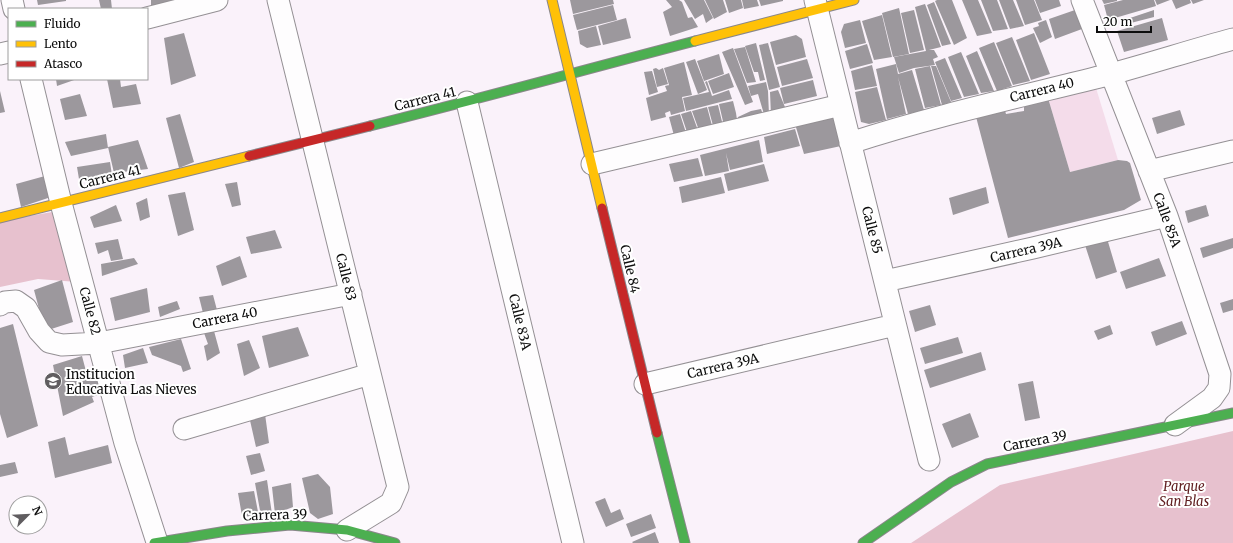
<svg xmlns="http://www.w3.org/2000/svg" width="1233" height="543" viewBox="0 0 1233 543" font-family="Merriweather,serif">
  <rect width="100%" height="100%" fill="#faf2fa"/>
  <path fill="#e7c1ce" d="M 58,211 L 77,282 L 38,279 L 0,287 L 0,221 Z
    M 1233,431 L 1233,543 L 911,543 L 1000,485 Z"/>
  <path fill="#f4dcea" d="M 1096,88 L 1118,160 L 1070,172 L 1048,98 Z"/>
  <path fill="#9c989d" d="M 37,0 L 66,0 L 66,1 L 38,5 Z
    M 99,0 L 111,0 L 112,9 L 101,9 Z
    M 151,0 L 172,0 L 151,8 Z
    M 570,0 L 613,0 L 614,4 L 573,14 Z
    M 666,0 L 679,0 L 682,2 L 688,18 L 692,17 L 698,27 L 670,36 L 663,12 L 672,7 Z
    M 684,0 L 704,0 L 713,18 L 706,23 L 703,14 L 695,19 Z
    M 705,0 L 723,0 L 727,12 L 714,19 Z
    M 725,0 L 741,0 L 743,8 L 729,13 Z
    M 742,0 L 757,0 L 759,6 L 744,9 Z
    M 759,0 L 783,0 L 783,1 L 761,6 Z
    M 937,0 L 952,0 L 967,38 L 954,45 L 935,1 Z
    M 962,0 L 978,0 L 992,33 L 977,36 Z
    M 981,0 L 997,0 L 1008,29 L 993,31 Z
    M 999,0 L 1013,0 L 1024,26 L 1010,29 Z
    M 1016,0 L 1034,0 L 1042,20 L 1025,25 Z
    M 1035,0 L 1059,0 L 1061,6 L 1040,13 Z
    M 1102,0 L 1117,0 L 1117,1 L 1104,4 Z
    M 1123,0 L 1154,0 L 1156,6 L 1108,20 L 1104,5 Z
    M 1155,0 L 1170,0 L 1157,5 Z
    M 1172,0 L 1190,0 L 1191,3 L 1176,9 Z
    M 1191,0 L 1204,0 L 1193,4 Z
    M 934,2 L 951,44 L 942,46 L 927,5 Z
    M 925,4 L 941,47 L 929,50 L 934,50 L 938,57 L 933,59 L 935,65 L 914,68 L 899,73 L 894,57 L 926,51 L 915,7 Z
    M 613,5 L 617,20 L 577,30 L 573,15 Z
    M 899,8 L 909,54 L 893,57 L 882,13 Z
    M 914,10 L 924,50 L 910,53 L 901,13 Z
    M 1075,10 L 1082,29 L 1055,39 L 1049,19 Z
    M 1154,10 L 1154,17 L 1123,25 L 1121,21 Z
    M 882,15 L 892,57 L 874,60 L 862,21 Z
    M 626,18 L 631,38 L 603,45 L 598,26 Z
    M 1162,18 L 1168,40 L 1124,52 L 1117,31 Z
    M 860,20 L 866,43 L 845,48 L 841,32 L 844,24 Z
    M 1046,20 L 1052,37 L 1040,43 L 1033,28 L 1039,26 L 1038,23 Z
    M 596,26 L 601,45 L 587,48 L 580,44 L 578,31 Z
    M 184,33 L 196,76 L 171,85 L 164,38 Z
    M 1034,33 L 1050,74 L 1031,80 L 1016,40 Z
    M 796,35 L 802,39 L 806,57 L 776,65 L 770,42 Z
    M 1012,37 L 1030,81 L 1013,85 L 996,43 Z
    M 994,42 L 1012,86 L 997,91 L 979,48 Z
    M 756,43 L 765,80 L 760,81 L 758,72 L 754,72 L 745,46 Z
    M 768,43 L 780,87 L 769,90 L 759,45 Z
    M 867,44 L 873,63 L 850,69 L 845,51 Z
    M 745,47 L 756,82 L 747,83 L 734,49 Z
    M 733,48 L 753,102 L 745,105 L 722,52 Z
    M 977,51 L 994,91 L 981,93 L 966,56 Z
    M 961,52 L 979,94 L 964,97 L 948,57 Z
    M 719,54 L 724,74 L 704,81 L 697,61 Z
    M 945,58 L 962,98 L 951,101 L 935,62 Z
    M 695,59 L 707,90 L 698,94 L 686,62 Z
    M 807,59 L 813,78 L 782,86 L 777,67 Z
    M 684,62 L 692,95 L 682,97 L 685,111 L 671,115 L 670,111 L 665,113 L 666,117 L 651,121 L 646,98 L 667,91 L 665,86 L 669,85 L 674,102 L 664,68 Z
    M 896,64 L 898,74 L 912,70 L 924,110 L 908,114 L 898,77 L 906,114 L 887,119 L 876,69 Z
    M 872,65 L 877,86 L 855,90 L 851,71 Z
    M 930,66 L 941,105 L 925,108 L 915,69 Z
    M 931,66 L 936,66 L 951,102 L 942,105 Z
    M 656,68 L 659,70 L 663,68 L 668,84 L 657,87 L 653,69 Z
    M 652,71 L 658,92 L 649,95 L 644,72 Z
    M 729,73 L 734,87 L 713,94 L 708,81 Z
    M 56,79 L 77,79 L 57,86 Z
    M 107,79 L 120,79 L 121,87 L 136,84 L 141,104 L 113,108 Z
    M 813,80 L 817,96 L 784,104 L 780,88 Z
    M 707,81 L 712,96 L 729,90 L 732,99 L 686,111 L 683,98 L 709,92 L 705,82 Z
    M 766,82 L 768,91 L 769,115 L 766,121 L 758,94 L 751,96 L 748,86 Z
    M 877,87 L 886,120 L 869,124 L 861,122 L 855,92 Z
    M 778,90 L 787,112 L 771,116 L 770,92 Z
    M 0,91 L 5,112 L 0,113 Z
    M 80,94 L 87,116 L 65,120 L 60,99 Z
    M 1048,98 L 1070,172 L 1118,160 L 1127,161 L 1130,163 L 1141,200 L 1124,210 L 1008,238 L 975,113 L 1004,107 L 1006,114 L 1024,111 L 1024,105 Z
    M 733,101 L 736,113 L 738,127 L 725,130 L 719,104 Z
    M 718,105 L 724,130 L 715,133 L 708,107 Z
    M 707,107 L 714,133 L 701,136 L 692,111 Z
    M 761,109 L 765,121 L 739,126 L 738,117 L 751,111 Z
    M 1180,110 L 1185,125 L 1157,134 L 1152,118 Z
    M 691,111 L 700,136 L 689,138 L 681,114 Z
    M 180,114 L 194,162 L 179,168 L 166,118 Z
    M 680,114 L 688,139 L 676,143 L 669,117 Z
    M 828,117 L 835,120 L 841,146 L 804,154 L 795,124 Z
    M 795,129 L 800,146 L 767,154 L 764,137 Z
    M 106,134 L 108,148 L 71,156 L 65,142 Z
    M 138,140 L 148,169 L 114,173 L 108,147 Z
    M 759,140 L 763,162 L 730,170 L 726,153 L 729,171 L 705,176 L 700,155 Z
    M 698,158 L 703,176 L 674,182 L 669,164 Z
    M 110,162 L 112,175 L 79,179 L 77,167 Z
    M 764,164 L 769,181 L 728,191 L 724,174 Z
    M 45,176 L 51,197 L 21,207 L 16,184 Z
    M 721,177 L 725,193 L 682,203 L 679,187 Z
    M 237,182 L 241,205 L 232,207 L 225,184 Z
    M 986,187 L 989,203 L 953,215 L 949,198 Z
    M 185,192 L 194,230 L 178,236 L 168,195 Z
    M 147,198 L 150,217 L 140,221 L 136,203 Z
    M 116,205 L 122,221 L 94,228 L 90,217 Z
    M 1206,205 L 1209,216 L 1188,223 L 1185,211 Z
    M 275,230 L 282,248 L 251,254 L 246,237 Z
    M 1106,235 L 1117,272 L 1096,279 L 1084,242 Z
    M 1233,238 L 1233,248 L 1203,258 L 1200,248 Z
    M 118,239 L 123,259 L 111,261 L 108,250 L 98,254 L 95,243 Z
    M 240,256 L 247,277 L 222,286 L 216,266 Z
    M 134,258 L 138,264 L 102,276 L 101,264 Z
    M 1159,258 L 1166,276 L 1126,289 L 1120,272 Z
    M 62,280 L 73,322 L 45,331 L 34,290 Z
    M 147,288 L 150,312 L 115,321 L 110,298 Z
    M 213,295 L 217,310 L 203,313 L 199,297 Z
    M 1233,299 L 1233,310 L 1223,313 L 1220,303 Z
    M 177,301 L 180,309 L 160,317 L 158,307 Z
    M 930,305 L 936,325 L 915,332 L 909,311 Z
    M 1182,321 L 1187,334 L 1156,346 L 1151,332 Z
    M 13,324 L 38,426 L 7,438 L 0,414 L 0,328 Z
    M 1110,325 L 1113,334 L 1098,340 L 1094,331 Z
    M 298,327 L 309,356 L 269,368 L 262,336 Z
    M 214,331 L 220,353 L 207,361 L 204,346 L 208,344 L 204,333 Z
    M 958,337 L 963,353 L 925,364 L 920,348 Z
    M 181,339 L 191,369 L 183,372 L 181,366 L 152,355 L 149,347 Z
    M 249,340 L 260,368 L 244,376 L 237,344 Z
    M 143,348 L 148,363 L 125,368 L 123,355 Z
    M 981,352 L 986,370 L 930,388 L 924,370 Z
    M 82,356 L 87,375 L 103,370 L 109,391 L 92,397 L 94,402 L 63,416 L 53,365 Z
    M 1033,381 L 1040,418 L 1025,421 L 1018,384 Z
    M 970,413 L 979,437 L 952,448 L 942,424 Z
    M 265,414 L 269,443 L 256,447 L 249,416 Z
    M 65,437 L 69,455 L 108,445 L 112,463 L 55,478 L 48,442 Z
    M 260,453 L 265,471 L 251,475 L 246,456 Z
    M 15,462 L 18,473 L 0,477 L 0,465 Z
    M 318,474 L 330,487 L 333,514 L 318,519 L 310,513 L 302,478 Z
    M 267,480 L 272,514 L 261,516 L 255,483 Z
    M 291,483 L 293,507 L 275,514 L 272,487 Z
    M 254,491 L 259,517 L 242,516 L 238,493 Z
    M 605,498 L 611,513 L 620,509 L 624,519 L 606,527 L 595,502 Z
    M 651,514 L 656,528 L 631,537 L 626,524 Z
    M 655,532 L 659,543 L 633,543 L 632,542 Z"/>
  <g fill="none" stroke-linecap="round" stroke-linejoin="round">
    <defs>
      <path id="street" d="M 12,0 L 14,9
        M 278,0 L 398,487 L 391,503 L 347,530
        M 815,0 L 929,460
        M 1082,0 L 1167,216 L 1220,374 L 1219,388 L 1212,398 L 1175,425
        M 147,18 L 217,0
        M 0,54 L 9,52
        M 31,79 L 61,203 L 125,443 L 157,542
        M 467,102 L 573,543
        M 850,143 C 936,115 1024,96 1111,74 C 1152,63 1192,50 1233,39
        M 592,164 L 841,105
        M 1149,171 L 1233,151
        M 885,281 L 1033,248 L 1167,216
        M 0,305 L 5,302 L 16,301 L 26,308 L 39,331 L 49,342 L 62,345 L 99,343 L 351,294
        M 645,384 L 895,325
        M 184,429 L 370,374"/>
      <path id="fast" d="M 370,126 C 479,99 587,69 695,41
        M 657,433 L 685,543
        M 154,543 L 227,531 L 290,525 L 347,530 L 395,543
        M 863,543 L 951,482 L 987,464 L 1233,413"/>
      <path id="slow" d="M 552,0 L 602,208
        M 695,41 L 854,0
        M 0,218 L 249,156"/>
      <path id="jam" d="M 249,156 L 370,126
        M 602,208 L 657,433"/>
    </defs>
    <use href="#street" stroke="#949094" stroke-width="23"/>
    <use href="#fast" stroke="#8a878a" stroke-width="11"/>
    <use href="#slow" stroke="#8a878a" stroke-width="11"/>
    <use href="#jam" stroke="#8a878a" stroke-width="11"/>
    <use href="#street" stroke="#fefdfe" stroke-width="21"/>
    <use href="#fast" stroke="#4caf50" stroke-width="9"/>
    <use href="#slow" stroke="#ffc107" stroke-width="9"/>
    <use href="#jam" stroke="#c62828" stroke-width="9"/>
  </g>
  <defs>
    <symbol id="school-disc" viewBox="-11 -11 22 22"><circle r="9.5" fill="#605d60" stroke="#fff"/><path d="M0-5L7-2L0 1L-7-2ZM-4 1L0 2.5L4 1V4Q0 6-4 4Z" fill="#fff"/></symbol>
  </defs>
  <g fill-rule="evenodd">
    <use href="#school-disc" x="43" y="371" width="20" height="20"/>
  </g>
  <g text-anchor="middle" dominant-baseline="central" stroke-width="4" stroke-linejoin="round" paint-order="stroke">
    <g font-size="13" fill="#0d0d0d" stroke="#fff">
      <text transform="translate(1042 90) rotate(-14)">Carrera 40</text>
      <text transform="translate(425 99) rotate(-14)">Carrera 41</text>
      <text transform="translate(110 177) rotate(-14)">Carrera 41</text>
      <text transform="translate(1167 220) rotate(70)">Calle 85A</text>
      <text transform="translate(872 230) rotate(76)">Calle 85</text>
      <text transform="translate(1026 250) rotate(-13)">Carrera 39A</text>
      <text transform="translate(630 269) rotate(77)">Calle 84</text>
      <text transform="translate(346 277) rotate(76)">Calle 83</text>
      <text transform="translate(90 311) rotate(75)">Calle 82</text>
      <text transform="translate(225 318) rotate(-11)">Carrera 40</text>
      <text transform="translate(520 322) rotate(76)">Calle 83A</text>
      <text transform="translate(723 366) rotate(-13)">Carrera 39A</text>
      <text transform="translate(1035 441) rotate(-11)">Carrera 39</text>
      <text transform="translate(275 515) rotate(-2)">Carrera 39</text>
    </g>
    <g font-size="13" fill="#0d0d0d" stroke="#fff" text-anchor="start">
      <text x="66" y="374">Institucion<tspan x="66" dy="15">Educativa Las Nieves</tspan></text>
    </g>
    <g font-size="13" font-style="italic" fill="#622022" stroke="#fff">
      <text x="1184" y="486">Parque<tspan x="1184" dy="15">San Blas</tspan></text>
    </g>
  </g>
  <rect x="8" y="8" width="140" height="72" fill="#ffffff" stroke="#9e9e9e"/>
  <rect x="16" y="21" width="20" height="6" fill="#4caf50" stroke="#9e9e9e"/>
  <text x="44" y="28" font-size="12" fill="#0d0d0d">Fluido</text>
  <rect x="16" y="41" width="20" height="6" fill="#ffc107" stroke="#9e9e9e"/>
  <text x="44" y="48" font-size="12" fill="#0d0d0d">Lento</text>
  <rect x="16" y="61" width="20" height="6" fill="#c62828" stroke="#9e9e9e"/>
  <text x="44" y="68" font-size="12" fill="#0d0d0d">Atasco</text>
  <g transform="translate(28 515) rotate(66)"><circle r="19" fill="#ffffff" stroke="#9e9e9e"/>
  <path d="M0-3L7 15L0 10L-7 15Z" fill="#605d60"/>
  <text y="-6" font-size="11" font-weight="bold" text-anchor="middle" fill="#0d0d0d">N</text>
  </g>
  <path d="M1097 26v6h54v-6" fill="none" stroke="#0d0d0d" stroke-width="2"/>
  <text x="1103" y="26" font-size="12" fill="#0d0d0d" stroke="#ffffff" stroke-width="3" paint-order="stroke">20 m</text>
</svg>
